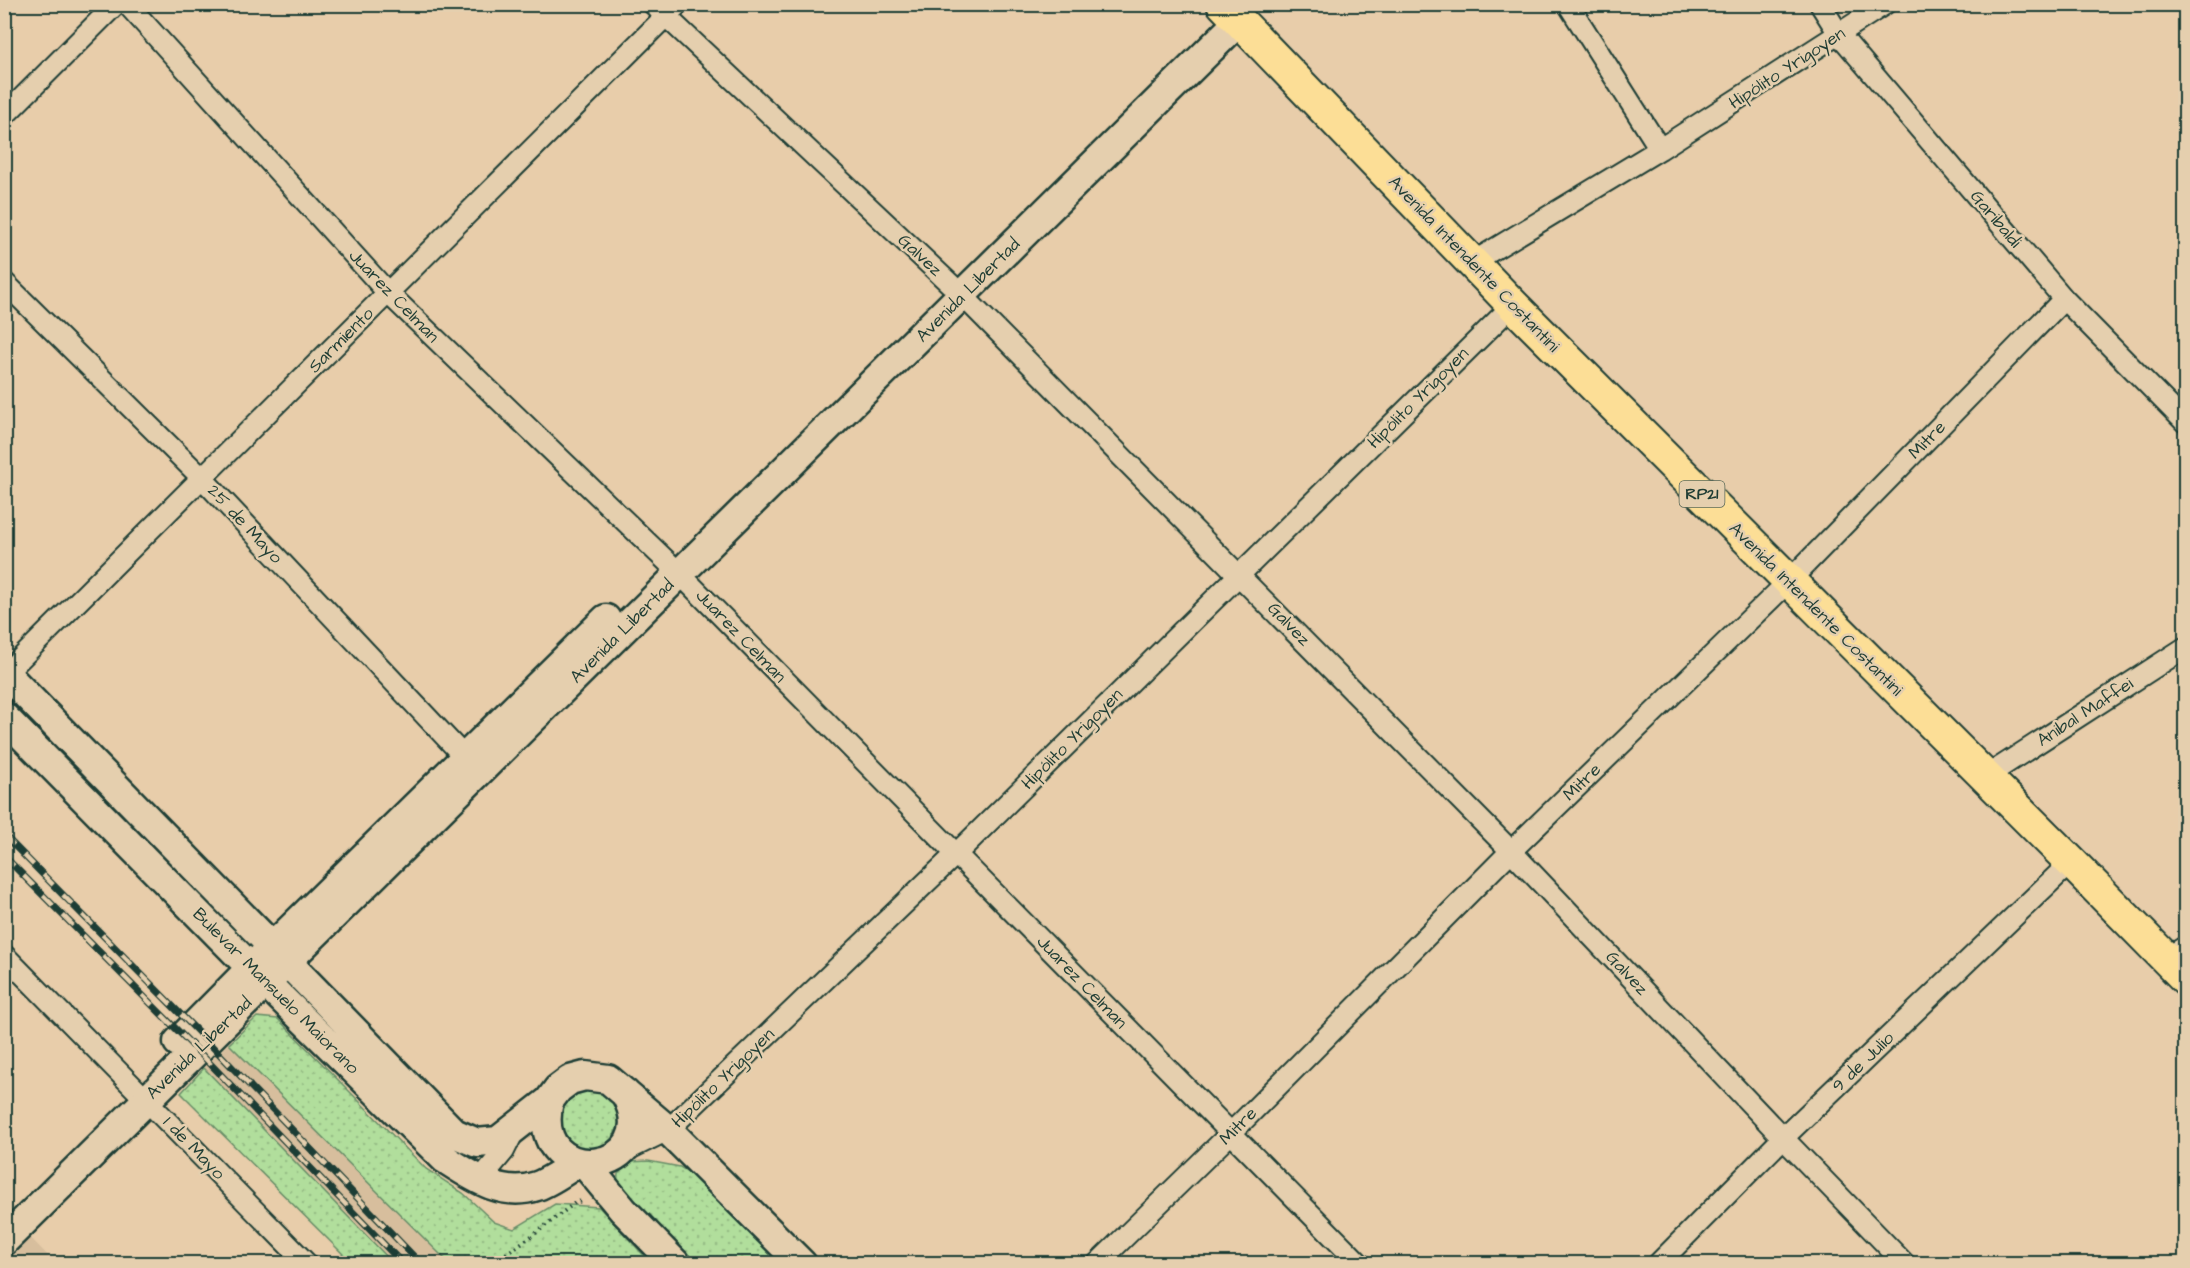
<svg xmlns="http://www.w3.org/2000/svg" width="2190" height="1268" viewBox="0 0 2190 1268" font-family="'Architects Daughter',sans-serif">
  <defs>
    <pattern id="park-dots" width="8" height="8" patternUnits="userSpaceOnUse" patternTransform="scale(1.5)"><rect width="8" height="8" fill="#b1de9c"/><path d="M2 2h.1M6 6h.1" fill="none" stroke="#98bf87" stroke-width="1.8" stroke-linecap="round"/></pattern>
  </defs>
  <rect width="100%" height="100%" fill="#e8cdaa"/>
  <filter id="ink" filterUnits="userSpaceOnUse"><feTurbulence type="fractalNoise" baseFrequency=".0167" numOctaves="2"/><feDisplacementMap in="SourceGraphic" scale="12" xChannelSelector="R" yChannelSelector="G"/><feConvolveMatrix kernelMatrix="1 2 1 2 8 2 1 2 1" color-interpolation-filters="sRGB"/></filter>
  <g filter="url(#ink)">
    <path fill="#d7be9d" d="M 229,1044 L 449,1263 L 393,1263 L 204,1068 Z
      M 27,1234 L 55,1263 L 5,1263 L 4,1254 Z"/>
    <path fill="url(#park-dots)" stroke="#688e68" stroke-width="1.5" d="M 257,1017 L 278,1019 L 426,1169 L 463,1193 L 494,1222 L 514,1229 L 555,1204 L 599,1207 L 651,1263 L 449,1263 L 229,1044 Z
      M 204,1068 L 393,1263 L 352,1263 L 181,1093 Z
      M 599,1089 C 603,1092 611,1096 614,1101 C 630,1124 605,1160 577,1147 C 572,1145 567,1139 562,1135 L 559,1108 L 570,1092 Z
      M 648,1161 L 680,1167 L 705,1182 L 788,1263 L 686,1263 L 617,1189 L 618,1174 L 630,1162 Z"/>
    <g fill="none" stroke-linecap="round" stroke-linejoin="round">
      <defs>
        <path id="street" d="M 127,4 L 388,293 L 680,574 L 1360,1264
          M 653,4 L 962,295 L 1511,851 L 1783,1138 L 1905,1264
          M 1568,4 L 1660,149
          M 1820,4 L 1839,34 L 2064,299 L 2186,423
          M 4,116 L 116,4
          M 1473,262 L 1660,149 L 1885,4
          M 4,282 L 202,478 L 472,765
          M 4,675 L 678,4
          M 1985,777 L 2186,647
          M 4,955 L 307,1264
          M 2166,959 L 2186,946
          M 621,1153 L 668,1130 L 956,854 L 1513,305
          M 479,1181 L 504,1151 L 513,1133
          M 1097,1264 L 1230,1134 L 1511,851 L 1789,581 L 2064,299
          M 1658,1264 L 1783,1138 L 2071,862"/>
        <path id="secondary" d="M 4,672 L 454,1133 L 477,1143 L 498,1141 L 549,1101 L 558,1089 L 570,1080 L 585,1076 L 608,1079 L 668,1130 L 802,1264
          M 4,717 L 266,983 L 445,1159 C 473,1177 502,1198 537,1186 C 551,1181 566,1170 578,1162
          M 178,1042 L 251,968 L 606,619
          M 549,1101 C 527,1194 670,1175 625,1093
          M 584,1163 L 623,1210 L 676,1264
          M 4,1241 L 1239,21"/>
        <path id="primary" d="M 1223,4 L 1513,305 L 2071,862 L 2186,979"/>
      </defs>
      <use href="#street" stroke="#1f3d34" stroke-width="24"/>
      <use href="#secondary" stroke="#1f3d34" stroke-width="33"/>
      <use href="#primary" stroke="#1f3d34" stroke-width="36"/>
      <path stroke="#1f3d34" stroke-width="4" stroke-dasharray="1.5 4.5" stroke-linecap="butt" d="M 491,1264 L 536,1233 L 576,1202 L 584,1201"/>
      <use href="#street" stroke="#e5cfae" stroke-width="20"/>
      <use href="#secondary" stroke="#e5cfae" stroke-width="28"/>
      <use href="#primary" stroke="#fcde96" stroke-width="32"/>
      <defs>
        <path id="rail" d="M 4,835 L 207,1041 L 421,1264
          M 4,856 L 197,1050 L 403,1264"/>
      </defs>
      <use href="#rail" stroke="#1f3d34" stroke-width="7"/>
      <use href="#rail" stroke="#e5cfae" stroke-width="4.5" stroke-dasharray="14" stroke-linecap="butt"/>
    </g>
  </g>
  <g text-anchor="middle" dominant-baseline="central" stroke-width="5" stroke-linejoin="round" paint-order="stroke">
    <rect fill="#e5cfae" stroke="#5a6959" stroke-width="1.5" x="1679.5" y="481" width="45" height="26" rx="4.5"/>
    <g font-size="16" font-weight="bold" fill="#1f3d34">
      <text x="1702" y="494">RP21</text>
    </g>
    <g font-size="18" fill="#1f3d34" stroke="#e5cfae">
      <text transform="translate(1787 68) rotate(-33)">Hipólito Yrigoyen</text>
      <text transform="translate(1996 219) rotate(50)">Garibaldi</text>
      <text transform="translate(920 255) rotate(43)">Galvez</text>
      <text transform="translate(1474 264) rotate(46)">Avenida Intendente Costantini</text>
      <text transform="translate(968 290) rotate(-45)">Avenida Libertad</text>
      <text transform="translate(394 296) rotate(46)">Juarez Celman</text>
      <text transform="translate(341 340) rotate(-45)">Sarmiento</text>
      <text transform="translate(1418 398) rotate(-45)">Hipólito Yrigoyen</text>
      <text transform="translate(1927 440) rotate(-46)">Mitre</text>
      <text transform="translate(245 524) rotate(47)">25 de Mayo</text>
      <text transform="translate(1816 609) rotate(45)">Avenida Intendente Costantini</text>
      <text transform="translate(1289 624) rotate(46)">Galvez</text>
      <text transform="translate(622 631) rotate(-45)">Avenida Libertad</text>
      <text transform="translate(741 636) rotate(46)">Juarez Celman</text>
      <text transform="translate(2085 712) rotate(-33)">Anibal Maffei</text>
      <text transform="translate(1072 739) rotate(-45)">Hipólito Yrigoyen</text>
      <text transform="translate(1582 782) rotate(-44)">Mitre</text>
      <text transform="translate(1627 973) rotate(47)">Galvez</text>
      <text transform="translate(1082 982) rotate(46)">Juarez Celman</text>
      <text transform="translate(276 991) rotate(45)">Bulevar Mansuelo Maiorano</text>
      <text transform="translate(199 1048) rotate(-44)">Avenida Libertad</text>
      <text transform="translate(1863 1062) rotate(-44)">9 de Julio</text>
      <text transform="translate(723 1078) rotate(-44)">Hipólito Yrigoyen</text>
      <text transform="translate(1238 1126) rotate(-45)">Mitre</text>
      <text transform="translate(194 1148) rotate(46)">1 de Mayo</text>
    </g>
  </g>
  <rect width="2190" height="1268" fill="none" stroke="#e5cfae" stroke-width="24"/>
  <rect x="12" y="12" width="2166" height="1244" fill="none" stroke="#1f3d34" stroke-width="2" filter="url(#ink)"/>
</svg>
